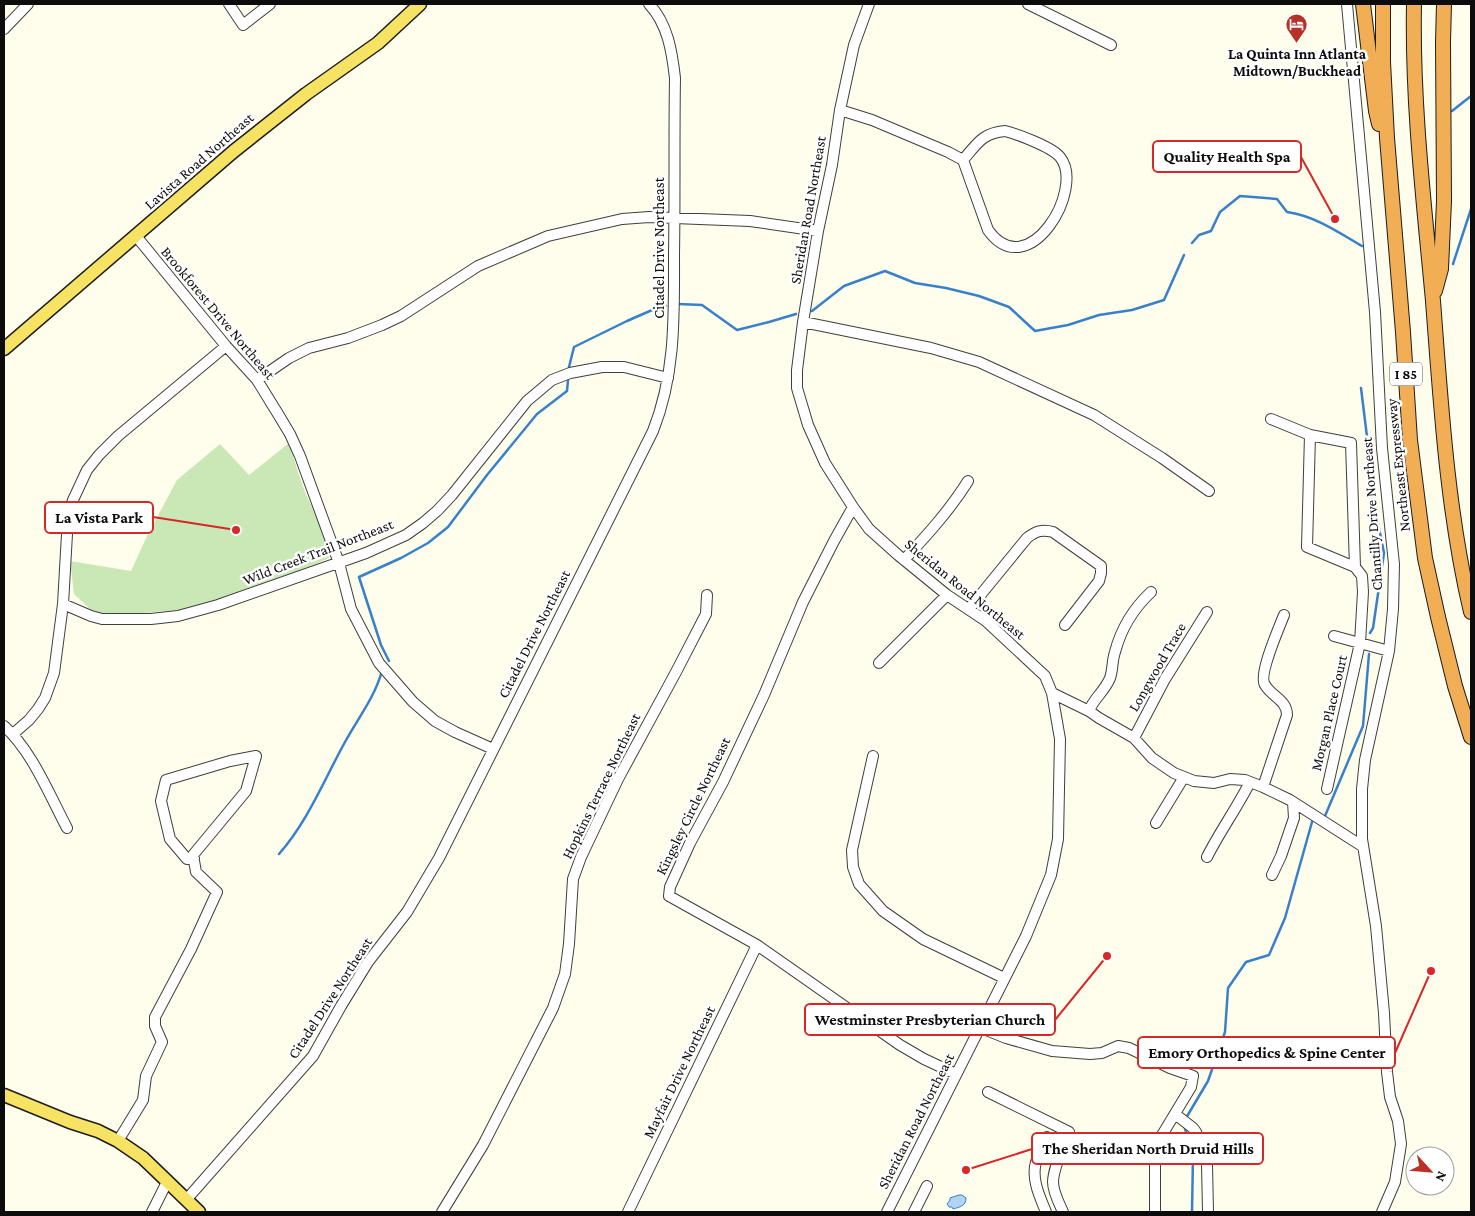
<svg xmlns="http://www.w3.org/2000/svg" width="1475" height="1216" viewBox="0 0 1475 1216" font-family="'Crimson Pro',serif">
  <rect width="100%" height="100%" fill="#fffdeb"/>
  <path fill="#cae8b6" d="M 289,443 C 294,459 299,476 305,492 C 312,508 330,542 329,558 L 291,576 L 269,581 L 205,605 L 191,609 L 121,615 L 104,614 L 91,610 L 74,594 L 70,561 L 131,571 L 148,534 L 177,480 L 220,444 L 249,475 Z"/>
  <path fill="#b1d4f5" stroke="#3980cb" d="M 959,1195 L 962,1195 L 966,1198 C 966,1206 960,1207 953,1209 L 952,1207 L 949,1207 L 947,1204 L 950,1200 L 950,1198 Z"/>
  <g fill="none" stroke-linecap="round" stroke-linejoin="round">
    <path stroke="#3980cb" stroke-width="2.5" d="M 1452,111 L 1471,96
      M 1192,243 L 1199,235 L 1211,231 L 1220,212 L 1240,196 L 1277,199 L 1287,212 C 1315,216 1338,232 1362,246
      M 1453,264 L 1471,209
      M 678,304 L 702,305 L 737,330 L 769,322 L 796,314
      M 812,311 L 844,286 L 885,271 L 915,283 L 946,288 L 979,296 L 1009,307 L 1035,331 L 1068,325 L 1099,315 L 1132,310 L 1164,300 L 1184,255
      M 569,367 L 574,347 L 627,321 L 659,307 L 666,306
      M 1361,388 L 1377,518 L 1384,553 L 1373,628 L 1370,633
      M 389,661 L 381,645 L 359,577 L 401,558 L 428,543 L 448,527 L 487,475 L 537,414 L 567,391 L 568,380
      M 1325,816 L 1363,726 L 1369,654
      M 279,854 C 308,821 324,780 345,742 C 357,720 374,698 381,674
      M 1186,1118 L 1208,1081 L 1225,1032 L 1228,988 L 1246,962 L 1269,955 L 1285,918 L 1312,822
      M 1184,1125 L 1193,1157 L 1192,1212"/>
    <defs>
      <path id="minor" d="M 229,4 L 243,25 L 270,4
        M 869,4 L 854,45 L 840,110 L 832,165 L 818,231 L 803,322 L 797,370 L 797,388 L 808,425 L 825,463 L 853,507 L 869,529 L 898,555 L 947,595 L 986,621 L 1045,676 L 1052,693 L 1060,739 L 1058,839 L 1051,875 L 1026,936 L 887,1212
        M 1028,4 L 1111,45
        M 1347,4 L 1375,312 L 1382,448 L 1394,564 L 1393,609 L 1389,651 L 1365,760 L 1362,789 L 1362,839 L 1376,926 L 1384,1013 L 1387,1072 L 1390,1097 L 1398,1121 L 1401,1144 L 1395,1182 L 1382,1212
        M 4,29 L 28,4
        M 840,110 L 872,120 L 948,152 L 963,160
        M 1005,131 C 1017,134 1052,147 1060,157 C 1086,189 1028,286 988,230 L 963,160 C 977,144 982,133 1005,131 Z
        M 136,236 L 226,346 L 257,380 L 278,414 L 290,434 L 300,456 L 339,563 L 351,609 L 379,663 L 413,702 L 435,721 L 455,732 L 493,749
        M 803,322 L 931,348 L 979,362 L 1094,415 L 1162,458 L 1209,491
        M 257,380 L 289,358 L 309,348 L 348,338 L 382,325 L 401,316 L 478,266 L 548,236 L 622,219 L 649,217 L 750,221 L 818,231
        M 1271,419 L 1310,435 L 1351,443 L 1355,567
        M 1310,435 L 1307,547 L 1355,567 L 1362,576 L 1363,592 L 1360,643 L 1327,789
        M 853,507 L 834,541 L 803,602 L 764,695 L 723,782 L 690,843 L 670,887 L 669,896 L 757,945 L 900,1045 L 924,1059 L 956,1074
        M 904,560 C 927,535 950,510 968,481
        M 63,604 L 91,616 L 102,619 L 151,619 L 178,616 L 218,605 L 366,553 L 406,535 L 423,523 L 437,511 L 452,495 L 527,401 L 552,380 L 570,373 L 602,367 L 624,367 L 668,378
        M 969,609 L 1027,538 C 1036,531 1042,529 1053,532 L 1101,566 L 1101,573 L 1099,581 L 1065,625
        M 1334,636 L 1389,651
        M 879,663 L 947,595
        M 1052,693 L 1089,711 L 1099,718 L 1134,738 L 1152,758 L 1174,773 L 1194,781 L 1214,783 L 1230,779 L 1245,780 L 1263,787 L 1290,800 L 1362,846
        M 1089,711 C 1093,699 1105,691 1110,678 C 1113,670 1112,660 1115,652 C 1121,629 1134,608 1151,592
        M 4,726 C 32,751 49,794 67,828
        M 13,734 L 29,720 L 38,709 L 45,698 L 54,673 L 63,604 L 67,534 L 70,509 L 73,500 L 87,470 L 99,455 L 118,436 L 226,346
        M 1134,738 L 1165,679 L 1207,612
        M 873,756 L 852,850 L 853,867 L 859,884 L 883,911 L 923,939 L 1004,978
        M 1263,787 L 1287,715 C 1287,700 1272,697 1265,685 C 1258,675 1279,628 1284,615
        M 1156,823 L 1184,777
        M 1207,857 C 1220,831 1237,808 1250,782
        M 1272,875 L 1281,856 L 1294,818 L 1293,802
        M 979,1027 L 1006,1038 L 1052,1051 L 1090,1054 L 1102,1053 L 1118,1046 L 1129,1048 L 1170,1068 L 1193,1076 L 1191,1087 L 1159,1140 L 1155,1149 L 1155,1212
        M 988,1092 L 1069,1132 C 1064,1146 1053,1168 1053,1182 C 1053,1192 1059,1203 1063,1212
        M 1175,1114 L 1193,1128 L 1196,1132 L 1207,1164 L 1208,1212
        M 118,1141 L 143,1100 L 146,1076 L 162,1042 L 155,1026 L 155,1017 L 191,949 L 217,892 L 196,872 L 193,855 L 246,791 L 256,756 L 230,761 L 166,780 L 161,801 L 170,839 L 187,859 L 194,858
        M 186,1200 L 313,1056 L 341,1006 L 368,962 L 407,912 L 439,858 L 653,431 C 676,373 674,315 674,254 C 675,195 674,137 675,78 C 672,52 668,24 649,4
        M 152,1212 L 167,1182
        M 442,1212 L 483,1145 L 553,1008 L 565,974 L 569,944 L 573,879 L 581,857 L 618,779 L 676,672 L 706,614 L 707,595
        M 628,1212 L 757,945
        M 914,1212 L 927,1186
        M 1046,1212 C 1040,1197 1031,1179 1036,1162 C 1039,1154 1044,1145 1047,1137"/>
      <path id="major" d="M 4,349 L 234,151 L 306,94 L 378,43 L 420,4
        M 4,1095 L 70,1122 L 98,1131 L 118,1141 L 143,1158 L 199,1212"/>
      <path id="highway" d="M 1363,4 L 1376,111 L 1379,124
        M 1383,4 L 1383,62 L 1387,138 L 1403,332 L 1410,440 L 1425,558 L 1438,617 L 1455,686 L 1471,737
        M 1414,4 C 1412,103 1424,203 1433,301 C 1441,405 1447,510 1471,612
        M 1435,291 L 1441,269 L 1444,201 L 1443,42 L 1444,4"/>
    </defs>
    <use href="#minor" stroke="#3f3f3f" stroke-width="12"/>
    <use href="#major" stroke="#1d1d1d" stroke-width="15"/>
    <use href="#highway" stroke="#1d1d1d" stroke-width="16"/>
    <use href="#minor" stroke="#fff" stroke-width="10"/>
    <use href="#major" stroke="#f6e363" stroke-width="12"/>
    <use href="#highway" stroke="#f2ae55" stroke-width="14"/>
  </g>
  <defs>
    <symbol id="hotel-pin" viewBox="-11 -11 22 30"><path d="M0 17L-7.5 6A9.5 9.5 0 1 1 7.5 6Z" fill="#b93027" stroke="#fff"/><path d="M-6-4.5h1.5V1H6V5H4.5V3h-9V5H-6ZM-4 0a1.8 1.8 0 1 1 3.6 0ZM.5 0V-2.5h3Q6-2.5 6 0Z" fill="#fff"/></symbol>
  </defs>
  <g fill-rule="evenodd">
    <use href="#hotel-pin" x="1284" y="12" width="25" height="34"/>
  </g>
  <g text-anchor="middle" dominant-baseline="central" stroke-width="5" stroke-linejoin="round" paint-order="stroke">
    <rect fill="#fff" stroke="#555" stroke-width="1" x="1390" y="362.5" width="32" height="23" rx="4"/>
    <g font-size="14" font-weight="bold" fill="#0c0c0c">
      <text x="1406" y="374">I 85</text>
    </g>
    <g font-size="15" font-weight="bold" fill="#0c0c0c" stroke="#fff">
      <text x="1297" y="54">La Quinta Inn Atlanta<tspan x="1297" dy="17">Midtown/Buckhead</tspan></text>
    </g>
    <g font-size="15" fill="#0c0c0c" stroke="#fff">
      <text transform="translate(199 161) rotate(-41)">Lavista Road Northeast</text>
      <text transform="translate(808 210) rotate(-80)">Sheridan Road Northeast</text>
      <text transform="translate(659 248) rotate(-90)">Citadel Drive Northeast</text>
      <text transform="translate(218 313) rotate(50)">Brookforest Drive Northeast</text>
      <text transform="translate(1398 465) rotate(-96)">Northeast Expressway</text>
      <text transform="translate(1372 514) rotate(-94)">Chantilly Drive Northeast</text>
      <text transform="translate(318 552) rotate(-21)">Wild Creek Trail Northeast</text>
      <text transform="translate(965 589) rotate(39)">Sheridan Road Northeast</text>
      <text transform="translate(534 634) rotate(-63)">Citadel Drive Northeast</text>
      <text transform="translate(1157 667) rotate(-60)">Longwood Trace</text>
      <text transform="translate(1329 713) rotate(-77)">Morgan Place Court</text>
      <text transform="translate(601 786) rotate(-64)">Hopkins Terrace Northeast</text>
      <text transform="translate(693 806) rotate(-64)">Kingsley Circle Northeast</text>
      <text transform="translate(330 998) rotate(-57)">Citadel Drive Northeast</text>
      <text transform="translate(679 1072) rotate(-64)">Mayfair Drive Northeast</text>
      <text transform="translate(916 1121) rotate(-63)">Sheridan Road Northeast</text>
    </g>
  </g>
  <path fill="none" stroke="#d62828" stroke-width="2" d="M1335 219L1301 157M236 530L153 517M1107 956L1055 1020M1431 971L1395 1053M966 1170L1032 1149"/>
  <g fill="#d62828" stroke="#fff" stroke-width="2">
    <circle cx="1335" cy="219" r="5"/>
    <circle cx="236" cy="530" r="5"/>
    <circle cx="1107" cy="956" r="5"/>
    <circle cx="1431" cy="971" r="5"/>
    <circle cx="966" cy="1170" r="5"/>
  </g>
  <g fill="#fff" stroke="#d62828" stroke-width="2">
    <rect x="1153" y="141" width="148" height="31" rx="5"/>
    <rect x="45" y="502" width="108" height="31" rx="5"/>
    <rect x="805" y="1004" width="250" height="31" rx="5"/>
    <rect x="1138" y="1037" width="257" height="31" rx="5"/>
    <rect x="1032" y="1133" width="231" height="31" rx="5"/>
  </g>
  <g font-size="16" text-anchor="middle" font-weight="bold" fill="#0c0c0c">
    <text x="1227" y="162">Quality Health Spa</text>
    <text x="99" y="523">La Vista Park</text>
    <text x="930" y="1025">Westminster Presbyterian Church</text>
    <text x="1267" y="1058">Emory Orthopedics &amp; Spine Center</text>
    <text x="1148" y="1154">The Sheridan North Druid Hills</text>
  </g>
  <rect width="1475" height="1216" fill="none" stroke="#0c0c0c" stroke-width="10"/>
  <g transform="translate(1430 1171) rotate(116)"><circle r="24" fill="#ffffff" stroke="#9e9e9e"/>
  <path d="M0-4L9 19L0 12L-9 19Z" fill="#b93027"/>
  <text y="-8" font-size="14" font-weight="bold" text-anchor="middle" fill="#0c0c0c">N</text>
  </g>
</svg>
